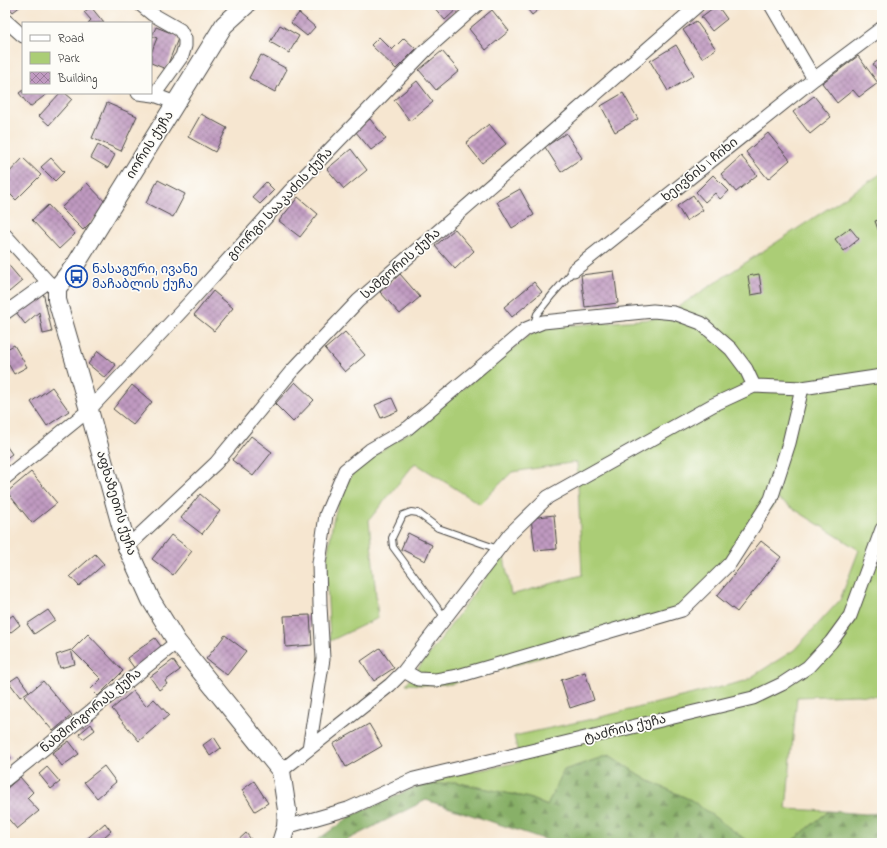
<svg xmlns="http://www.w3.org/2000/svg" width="887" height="848" viewBox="0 0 887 848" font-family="'Indie Flower','Noto Sans Georgian',sans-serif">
  <defs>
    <pattern id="forest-firs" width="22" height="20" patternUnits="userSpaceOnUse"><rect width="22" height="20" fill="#88b067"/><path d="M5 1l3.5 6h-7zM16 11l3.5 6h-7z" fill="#6f8f55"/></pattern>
    <pattern id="building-cross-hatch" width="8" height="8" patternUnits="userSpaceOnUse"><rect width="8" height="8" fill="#c09ac1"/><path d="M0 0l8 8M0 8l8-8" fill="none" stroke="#9c7e9d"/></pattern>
  </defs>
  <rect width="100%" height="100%" fill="#fdfcf7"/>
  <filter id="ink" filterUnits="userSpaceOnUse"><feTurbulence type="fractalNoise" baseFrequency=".025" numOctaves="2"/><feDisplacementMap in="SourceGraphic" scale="8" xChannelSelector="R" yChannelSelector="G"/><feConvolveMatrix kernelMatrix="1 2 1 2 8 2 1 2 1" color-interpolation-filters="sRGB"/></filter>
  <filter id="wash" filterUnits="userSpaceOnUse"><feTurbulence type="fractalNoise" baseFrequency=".012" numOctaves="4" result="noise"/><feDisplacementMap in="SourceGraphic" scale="16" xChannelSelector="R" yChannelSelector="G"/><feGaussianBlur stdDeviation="0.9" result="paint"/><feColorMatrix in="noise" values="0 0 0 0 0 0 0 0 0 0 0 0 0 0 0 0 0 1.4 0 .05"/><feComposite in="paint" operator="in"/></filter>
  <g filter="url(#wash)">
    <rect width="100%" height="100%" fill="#f6e6d0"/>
    <path fill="#abcd76" stroke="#6b7c50" d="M 882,173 L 882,697 L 857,695 L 797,697 L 786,809 L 829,811 L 791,842 L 788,843 L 750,843 L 691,800 L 647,780 L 609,755 L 564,770 L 548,806 L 529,798 L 455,782 L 415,787 L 436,779 L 520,762 L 514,736 L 601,717 L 745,681 L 794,650 L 840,600 L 859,550 L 778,499 L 688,614 L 451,684 L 423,685 L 406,684 L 440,640 L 498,560 L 504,557 L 511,595 L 582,575 L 577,462 L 512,472 L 480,504 L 415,463 L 369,520 L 378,618 L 330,641 L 326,564 L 333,521 L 342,490 L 357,467 L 412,430 L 531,334 L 548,327 L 666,318 L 680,319 L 678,307 Z"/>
    <path fill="url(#forest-firs)" stroke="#5a6e49" d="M 609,755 L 647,780 L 691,800 L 750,843 L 556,843 L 426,800 L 341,843 L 313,843 L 351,816 L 415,787 L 455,782 L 529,798 L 547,806 L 564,770 Z
      M 829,811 L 865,814 L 882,813 L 882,843 L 788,843 L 791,842 Z"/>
    <g id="blocks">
      <path fill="url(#building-cross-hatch)" d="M 7,5 L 22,5 L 13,12 Z
        M 300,5 L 314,5 L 311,11 Z
        M 432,5 L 461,5 L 445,20 Z
        M 524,5 L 544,5 L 532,15 Z
        M 717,5 L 727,19 L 712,31 L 701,17 Z
        M 91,7 L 104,23 L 88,23 L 91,20 L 84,12 Z
        M 492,10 L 509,31 L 486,50 L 469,29 Z
        M 299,13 L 315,27 L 307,36 L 291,23 Z
        M 696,21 L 716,49 L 702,58 L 683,30 Z
        M 280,25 L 299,36 L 289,53 L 270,42 Z
        M 156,27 L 179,36 L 166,69 L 151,63 L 151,53 L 157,38 L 152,36 Z
        M 379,37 L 392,50 L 404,38 L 416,49 L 396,69 L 371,45 Z
        M 676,45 L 694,75 L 668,91 L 650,61 Z
        M 442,51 L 459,71 L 436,90 L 419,70 Z
        M 261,55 L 287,69 L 275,92 L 249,78 Z
        M 858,56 L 878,83 L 859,97 L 853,90 L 837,103 L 822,83 Z
        M 882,58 L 882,77 L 873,64 Z
        M 417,81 L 433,102 L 410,121 L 394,100 Z
        M 23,90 L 23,93 L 48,93 L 30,107 L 19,93 Z
        M 60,93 L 65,93 L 72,99 L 49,125 L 39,116 Z
        M 623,93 L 638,119 L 615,132 L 601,106 Z
        M 814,96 L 831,117 L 810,134 L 793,112 Z
        M 107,103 L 137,116 L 121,151 L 92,138 Z
        M 201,114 L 227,128 L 215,152 L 188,137 Z
        M 370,119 L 386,139 L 371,150 L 355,131 Z
        M 489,124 L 506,144 L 482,163 L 466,143 Z
        M 566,133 L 582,158 L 561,172 L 545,147 Z
        M 768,133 L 790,160 L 768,179 L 746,152 Z
        M 98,145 L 115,155 L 108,168 L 91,158 Z
        M 351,149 L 367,170 L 344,189 L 327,169 Z
        M 741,156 L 757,175 L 736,192 L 721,174 Z
        M 23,158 L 41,175 L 16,200 L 5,189 L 5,177 Z
        M 51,158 L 64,172 L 55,181 L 41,167 Z
        M 713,175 L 729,191 L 720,199 L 715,193 L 705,202 L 696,192 Z
        M 158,180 L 185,194 L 173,217 L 146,203 Z
        M 266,182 L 274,190 L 260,204 L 252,197 Z
        M 87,183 L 108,205 L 83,230 L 61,208 Z
        M 520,189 L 534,215 L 512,228 L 497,202 Z
        M 693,195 L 703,210 L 686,221 L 677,206 Z
        M 298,197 L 318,214 L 300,237 L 279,221 Z
        M 48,205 L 75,234 L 59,249 L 32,220 Z
        M 882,219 L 882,240 L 875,221 Z
        M 850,228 L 859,239 L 844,251 L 835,239 Z
        M 455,229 L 474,251 L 455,269 L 435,246 Z
        M 5,261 L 22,281 L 9,292 L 5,287 Z
        M 614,271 L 618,303 L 585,307 L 581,275 Z
        M 400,274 L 420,297 L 400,314 L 380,292 Z
        M 759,274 L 762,293 L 751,295 L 748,276 Z
        M 534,282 L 542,292 L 512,317 L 504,307 Z
        M 213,291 L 233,308 L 214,331 L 194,315 Z
        M 43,292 L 52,332 L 43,334 L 39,312 L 25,324 L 16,312 Z
        M 345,332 L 365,355 L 345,372 L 325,349 Z
        M 14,345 L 27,367 L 14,374 L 5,358 L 5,350 Z
        M 98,351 L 116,365 L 105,378 L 88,364 Z
        M 295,382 L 314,400 L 293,422 L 275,404 Z
        M 132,385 L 152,402 L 133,425 L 113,409 Z
        M 52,387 L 69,411 L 47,426 L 31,402 Z
        M 392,398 L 398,411 L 381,418 L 375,405 Z
        M 251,436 L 272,452 L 253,476 L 232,460 Z
        M 5,444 L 12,454 L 5,459 Z
        M 31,472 L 57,503 L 32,523 L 7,492 Z
        M 200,494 L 220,511 L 202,534 L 181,518 Z
        M 554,515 L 557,549 L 535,551 L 531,518 Z
        M 408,533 L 432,545 L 425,561 L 401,549 Z
        M 171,535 L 192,551 L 173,575 L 152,559 Z
        M 761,541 L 781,557 L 737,612 L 717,596 Z
        M 95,554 L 104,564 L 79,586 L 70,576 Z
        M 48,610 L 55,620 L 34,634 L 27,624 Z
        M 13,615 L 20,625 L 6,636 L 5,635 L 5,621 Z
        M 310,615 L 312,645 L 286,647 L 284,616 Z
        M 88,634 L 123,671 L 98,696 L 91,689 L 101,679 L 72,650 Z
        M 225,635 L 246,651 L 227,675 L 206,659 Z
        M 155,638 L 163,649 L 135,669 L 127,658 Z
        M 380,648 L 394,668 L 374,681 L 361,661 Z
        M 71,650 L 75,664 L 60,668 L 56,655 Z
        M 173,660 L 180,670 L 165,681 L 167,684 L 159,690 L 150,677 Z
        M 585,672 L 594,700 L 570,708 L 561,680 Z
        M 18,676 L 29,691 L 20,697 L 9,682 Z
        M 43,681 L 72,715 L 53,731 L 24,697 Z
        M 133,691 L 146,706 L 154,699 L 169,715 L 139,741 L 112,709 Z
        M 91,724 L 95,730 L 83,739 L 79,734 Z
        M 369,724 L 382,746 L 346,767 L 333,744 Z
        M 214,737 L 221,748 L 210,756 L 203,745 Z
        M 69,741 L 79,754 L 62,766 L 52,753 Z
        M 5,750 L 11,758 L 5,763 Z
        M 104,766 L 116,782 L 97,798 L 84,782 Z
        M 47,767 L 60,782 L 51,789 L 39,774 Z
        M 20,777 L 33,792 L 27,798 L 39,811 L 17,829 L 5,815 L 5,790 Z
        M 254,781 L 268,803 L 255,811 L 242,790 Z
        M 105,823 L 111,831 L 97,843 L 82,843 Z
        M 246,833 L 254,843 L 235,843 Z"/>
    </g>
  </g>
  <g filter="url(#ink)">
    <use href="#blocks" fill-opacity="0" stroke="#494744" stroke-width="1"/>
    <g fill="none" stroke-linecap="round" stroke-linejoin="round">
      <defs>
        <path id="lane" d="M 534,324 L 537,314 L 552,295 L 574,270
          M 445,618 L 393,547 L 392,538 L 403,515 L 411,512 L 418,513 L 438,528 L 498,549"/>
        <path id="street" d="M 141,5 L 152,14 L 180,30 L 185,39 L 185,46 L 182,56 L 154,95
          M 771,5 L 814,79
          M 5,20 L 23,36
          M 138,93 L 154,95 L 176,103
          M 5,235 L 48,282 L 57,288
          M 574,270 L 814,79 L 882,28
          M 5,313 L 48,282
          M 5,478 L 89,410 L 190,302 L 289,192 L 426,50 L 477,5
          M 127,547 L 216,463 L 291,372 L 358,301 L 698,5
          M 404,671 L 418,679 L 436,680 L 458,676 L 682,610 L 730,563 L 771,499 L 789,443 L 802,388
          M 309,749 L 323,659 L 320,605 L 319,563 L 326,515 L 345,470 L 370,450 L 408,428 L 526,329 L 543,322 L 653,311 L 674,313 L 701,323 L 731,349 L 746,369 L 754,386
          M 281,771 L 390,685 L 404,671 L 510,534 L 548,497 L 713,405 L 754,386 L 802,388 L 882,376
          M 5,780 L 177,642
          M 286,827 L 348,809 L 414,779 L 753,698 L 782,684 L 808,667 L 831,642 L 850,616 L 882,529"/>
        <path id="secondary" d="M 246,5 L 224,25 L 76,264 L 57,288 L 57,300 L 89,410 L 127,547 L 151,600 L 177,642 L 281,771 L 287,810 L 286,827 L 281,843"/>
      </defs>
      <use href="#lane" stroke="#494744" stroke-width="8"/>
      <use href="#street" stroke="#494744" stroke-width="15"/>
      <use href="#secondary" stroke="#494744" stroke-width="20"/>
      <use href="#lane" stroke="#fff" stroke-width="6"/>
      <use href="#street" stroke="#fff" stroke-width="13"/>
      <use href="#secondary" stroke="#fff" stroke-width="18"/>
    </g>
  </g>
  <defs>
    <symbol id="bus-ring" viewBox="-11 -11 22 22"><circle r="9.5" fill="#fdfcf7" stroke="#1a4fb4" stroke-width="1.5"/><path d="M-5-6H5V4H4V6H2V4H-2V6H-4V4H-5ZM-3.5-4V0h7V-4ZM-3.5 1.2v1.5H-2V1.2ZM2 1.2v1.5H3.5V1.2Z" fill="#1a4fb4"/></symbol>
  </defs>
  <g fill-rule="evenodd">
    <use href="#bus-ring" x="64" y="264" width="25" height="25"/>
  </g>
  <g text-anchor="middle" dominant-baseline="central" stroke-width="3.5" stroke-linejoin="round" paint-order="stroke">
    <g font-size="13" fill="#2b2b2b" stroke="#fdfcf7">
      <text transform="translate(150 145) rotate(-58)">იორის ქუჩა</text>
      <text transform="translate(700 170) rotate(-39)">ხეივნის I ჩიხი</text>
      <text transform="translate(280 204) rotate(-47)">გიორგი სააკაძის ქუჩა</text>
      <text transform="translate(401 264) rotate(-41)">სამგორის ქუჩა</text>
      <text transform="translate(116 503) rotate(73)">აფხაზეთის ქუჩა</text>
      <text transform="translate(91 711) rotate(-39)">ნახშირგორას ქუჩა</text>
      <text transform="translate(625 729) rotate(-14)">ტაძრის ქუჩა</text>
    </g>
    <g font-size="13" fill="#164399" stroke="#fdfcf7" text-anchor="start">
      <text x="92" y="269">ნასაგური, ივანე<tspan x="92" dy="15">მაჩაბლის ქუჩა</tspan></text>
    </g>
  </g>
  <rect width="887" height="848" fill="none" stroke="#fdfcf7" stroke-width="20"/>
  <rect x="22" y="22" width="130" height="72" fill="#fdfcf7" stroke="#a9a8a5"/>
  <rect x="30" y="35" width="20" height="6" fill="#ffffff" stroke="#a9a8a5"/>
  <text x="58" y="42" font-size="12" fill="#2b2b2b">Road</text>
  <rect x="30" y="52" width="20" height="12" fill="#abcd76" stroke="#a9a8a5"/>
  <text x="58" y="62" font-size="12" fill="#2b2b2b">Park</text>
  <rect x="30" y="72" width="20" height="12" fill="url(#building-cross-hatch)" stroke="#a9a8a5"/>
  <text x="58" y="82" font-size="12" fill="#2b2b2b">Building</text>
</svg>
